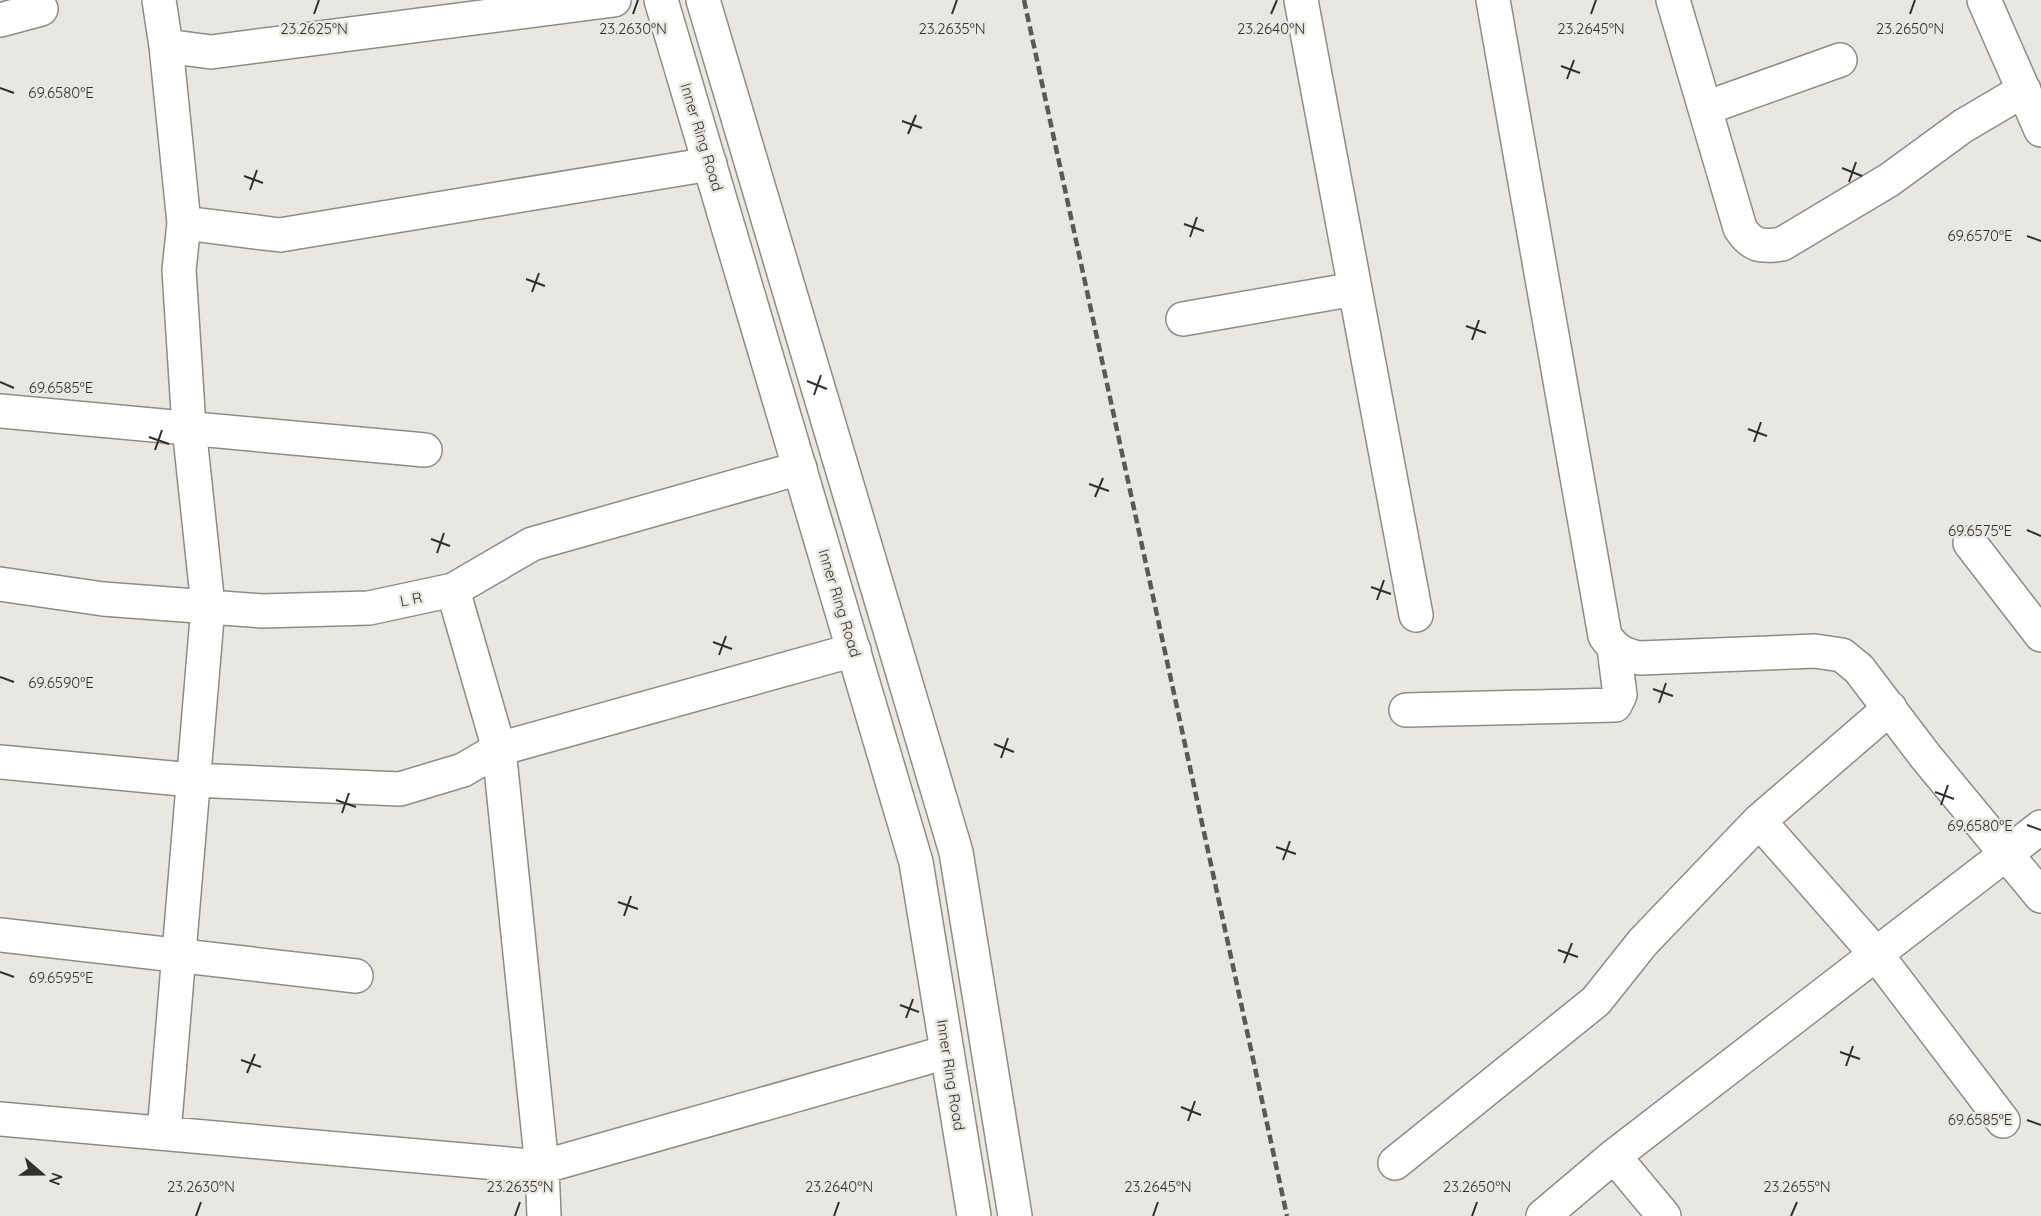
<svg xmlns="http://www.w3.org/2000/svg" width="2041" height="1216" viewBox="0 0 2041 1216" font-family="Quicksand,sans-serif">
  <rect width="100%" height="100%" fill="#e9e7e1"/>
  <g fill="none" stroke-linecap="round" stroke-linejoin="round">
    <defs>
      <path id="minor" d="M 159,0 L 166,46 L 184,223 L 179,270 L 189,427 L 208,606 L 164,1133
        M 1301,0 L 1416,615
        M 1493,0 L 1605,636 C 1615,650 1623,655 1640,658 L 1815,651 L 1842,655 L 1859,669 L 1926,757 L 2041,896
        M 1673,0 L 1740,228 C 1752,247 1762,247 1782,244 L 1889,180 L 1963,126 L 2024,90
        M 1984,0 L 2041,130
        M 0,20 L 41,9
        M 166,46 L 211,52 L 614,0
        M 1706,108 L 1840,60
        M 184,223 L 280,235 L 710,164
        M 1183,319 L 1355,289
        M 0,411 L 425,450
        M 1970,543 L 2041,635
        M 0,584 L 103,599 L 262,611 L 369,608 L 453,590 L 532,544 L 800,468
        M 453,590 L 499,749 L 542,1167 L 544,1216
        M 1406,710 L 1615,705 L 1620,695 L 1614,648
        M 0,762 L 192,780 L 400,789 L 463,770 L 499,749 L 854,650
        M 1759,821 L 1876,954 L 2003,1121
        M 0,935 L 356,976
        M 0,1119 L 542,1167 L 947,1052
        M 1614,1156 L 1664,1216
        M 1395,1163 L 1596,1001 L 1643,942 L 1759,821 L 1890,708
        M 1543,1216 L 1614,1156 L 2041,827"/>
      <path id="major" d="M 661,0 L 916,862 L 974,1216
        M 703,0 L 956,852 L 1015,1216"/>
    </defs>
    <use href="#minor" stroke="#8e8c87" stroke-width="36"/>
    <use href="#major" stroke="#8e8c87" stroke-width="36"/>
    <use href="#minor" stroke="#fff" stroke-width="33"/>
    <use href="#major" stroke="#fff" stroke-width="33"/>
    <path stroke="#5a5956" stroke-width="4.5" stroke-dasharray="9 4.5" stroke-linecap="butt" d="M 1024,0 L 1287,1216"/>
  </g>
  <path fill="none" stroke="#31302e" stroke-width="2" d="M 314,14 L 319,0M 633,14 L 638,0M 952,14 L 957,0M 1271,14 L 1277,0M 1591,14 L 1596,0M 1910,14 L 1915,0M 1561,66 L 1580,73M 1567,79 L 1574,60M 0,88 L 14,93M 902,121 L 922,128M 908,134 L 916,115M 1842,168 L 1862,176M 244,176 L 263,183M 1849,182 L 1856,162M 250,190 L 257,170M 1184,224 L 1204,231M 2027,236 L 2041,241M 1190,237 L 1197,217M 526,279 L 545,286M 532,292 L 539,273M 1466,326 L 1486,333M 1472,340 L 1479,320M 807,381 L 827,389M 0,382 L 14,388M 814,395 L 821,375M 1748,429 L 1767,436M 149,437 L 169,444M 1754,442 L 1761,422M 155,450 L 162,430M 1089,484 L 1109,491M 1095,497 L 1103,478M 2027,530 L 2041,536M 431,539 L 450,546M 437,553 L 444,533M 1371,587 L 1391,594M 1377,600 L 1384,580M 713,642 L 732,649M 719,655 L 726,636M 0,677 L 14,682M 1653,689 L 1673,696M 1659,703 L 1666,683M 994,744 L 1014,752M 1001,758 L 1008,738M 1935,792 L 1954,799M 336,800 L 356,807M 1941,805 L 1948,785M 342,813 L 349,793M 2027,825 L 2041,830M 1276,847 L 1296,854M 1283,860 L 1290,841M 618,902 L 638,909M 624,916 L 631,896M 1558,950 L 1578,957M 1564,963 L 1572,943M 0,972 L 14,977M 900,1005 L 919,1012M 906,1018 L 913,999M 1840,1052 L 1860,1059M 241,1060 L 261,1067M 1846,1066 L 1853,1046M 247,1073 L 255,1054M 1181,1107 L 1201,1115M 2027,1120 L 2041,1125M 1188,1121 L 1195,1101M 196,1216 L 201,1202M 515,1216 L 520,1202M 834,1216 L 839,1202M 1153,1216 L 1158,1202M 1472,1216 L 1477,1202M 1791,1216 L 1797,1202"/>
  <g text-anchor="middle" dominant-baseline="central" stroke-width="5" stroke-linejoin="round" paint-order="stroke">
    <g font-size="15" fill="#31302e" stroke="#e9e7e1">
      <text transform="translate(702 137) rotate(73)">Inner Ring Road</text>
      <text transform="translate(411 599) rotate(-12)">L R</text>
      <text transform="translate(840 603) rotate(73)">Inner Ring Road</text>
      <text transform="translate(951 1075) rotate(81)">Inner Ring Road</text>
    </g>
  </g>
  <g font-size="15" text-anchor="middle" fill="#31302e" stroke="#e9e7e1" stroke-width="5" stroke-linejoin="round" paint-order="stroke">
    <text x="314" y="34">23.2625°N</text>
    <text x="633" y="34">23.2630°N</text>
    <text x="952" y="34">23.2635°N</text>
    <text x="1271" y="34">23.2640°N</text>
    <text x="1591" y="34">23.2645°N</text>
    <text x="1910" y="34">23.2650°N</text>
    <text x="61" y="98">69.6580°E</text>
    <text x="1980" y="241">69.6570°E</text>
    <text x="61" y="393">69.6585°E</text>
    <text x="1980" y="536">69.6575°E</text>
    <text x="61" y="688">69.6590°E</text>
    <text x="1980" y="831">69.6580°E</text>
    <text x="61" y="983">69.6595°E</text>
    <text x="1980" y="1125">69.6585°E</text>
    <text x="201" y="1192">23.2630°N</text>
    <text x="520" y="1192">23.2635°N</text>
    <text x="839" y="1192">23.2640°N</text>
    <text x="1158" y="1192">23.2645°N</text>
    <text x="1477" y="1192">23.2650°N</text>
    <text x="1797" y="1192">23.2655°N</text>
  </g>
  <g transform="translate(42 1174) rotate(110)" stroke="#e9e7e1" stroke-width="4.5" paint-order="stroke">
  <path d="M0-4.5L10 22L0 15L-10 22Z" fill="#31302e"/>
  <text y="-9" font-size="16" font-weight="bold" text-anchor="middle" fill="#31302e">N</text>
  </g>
</svg>
